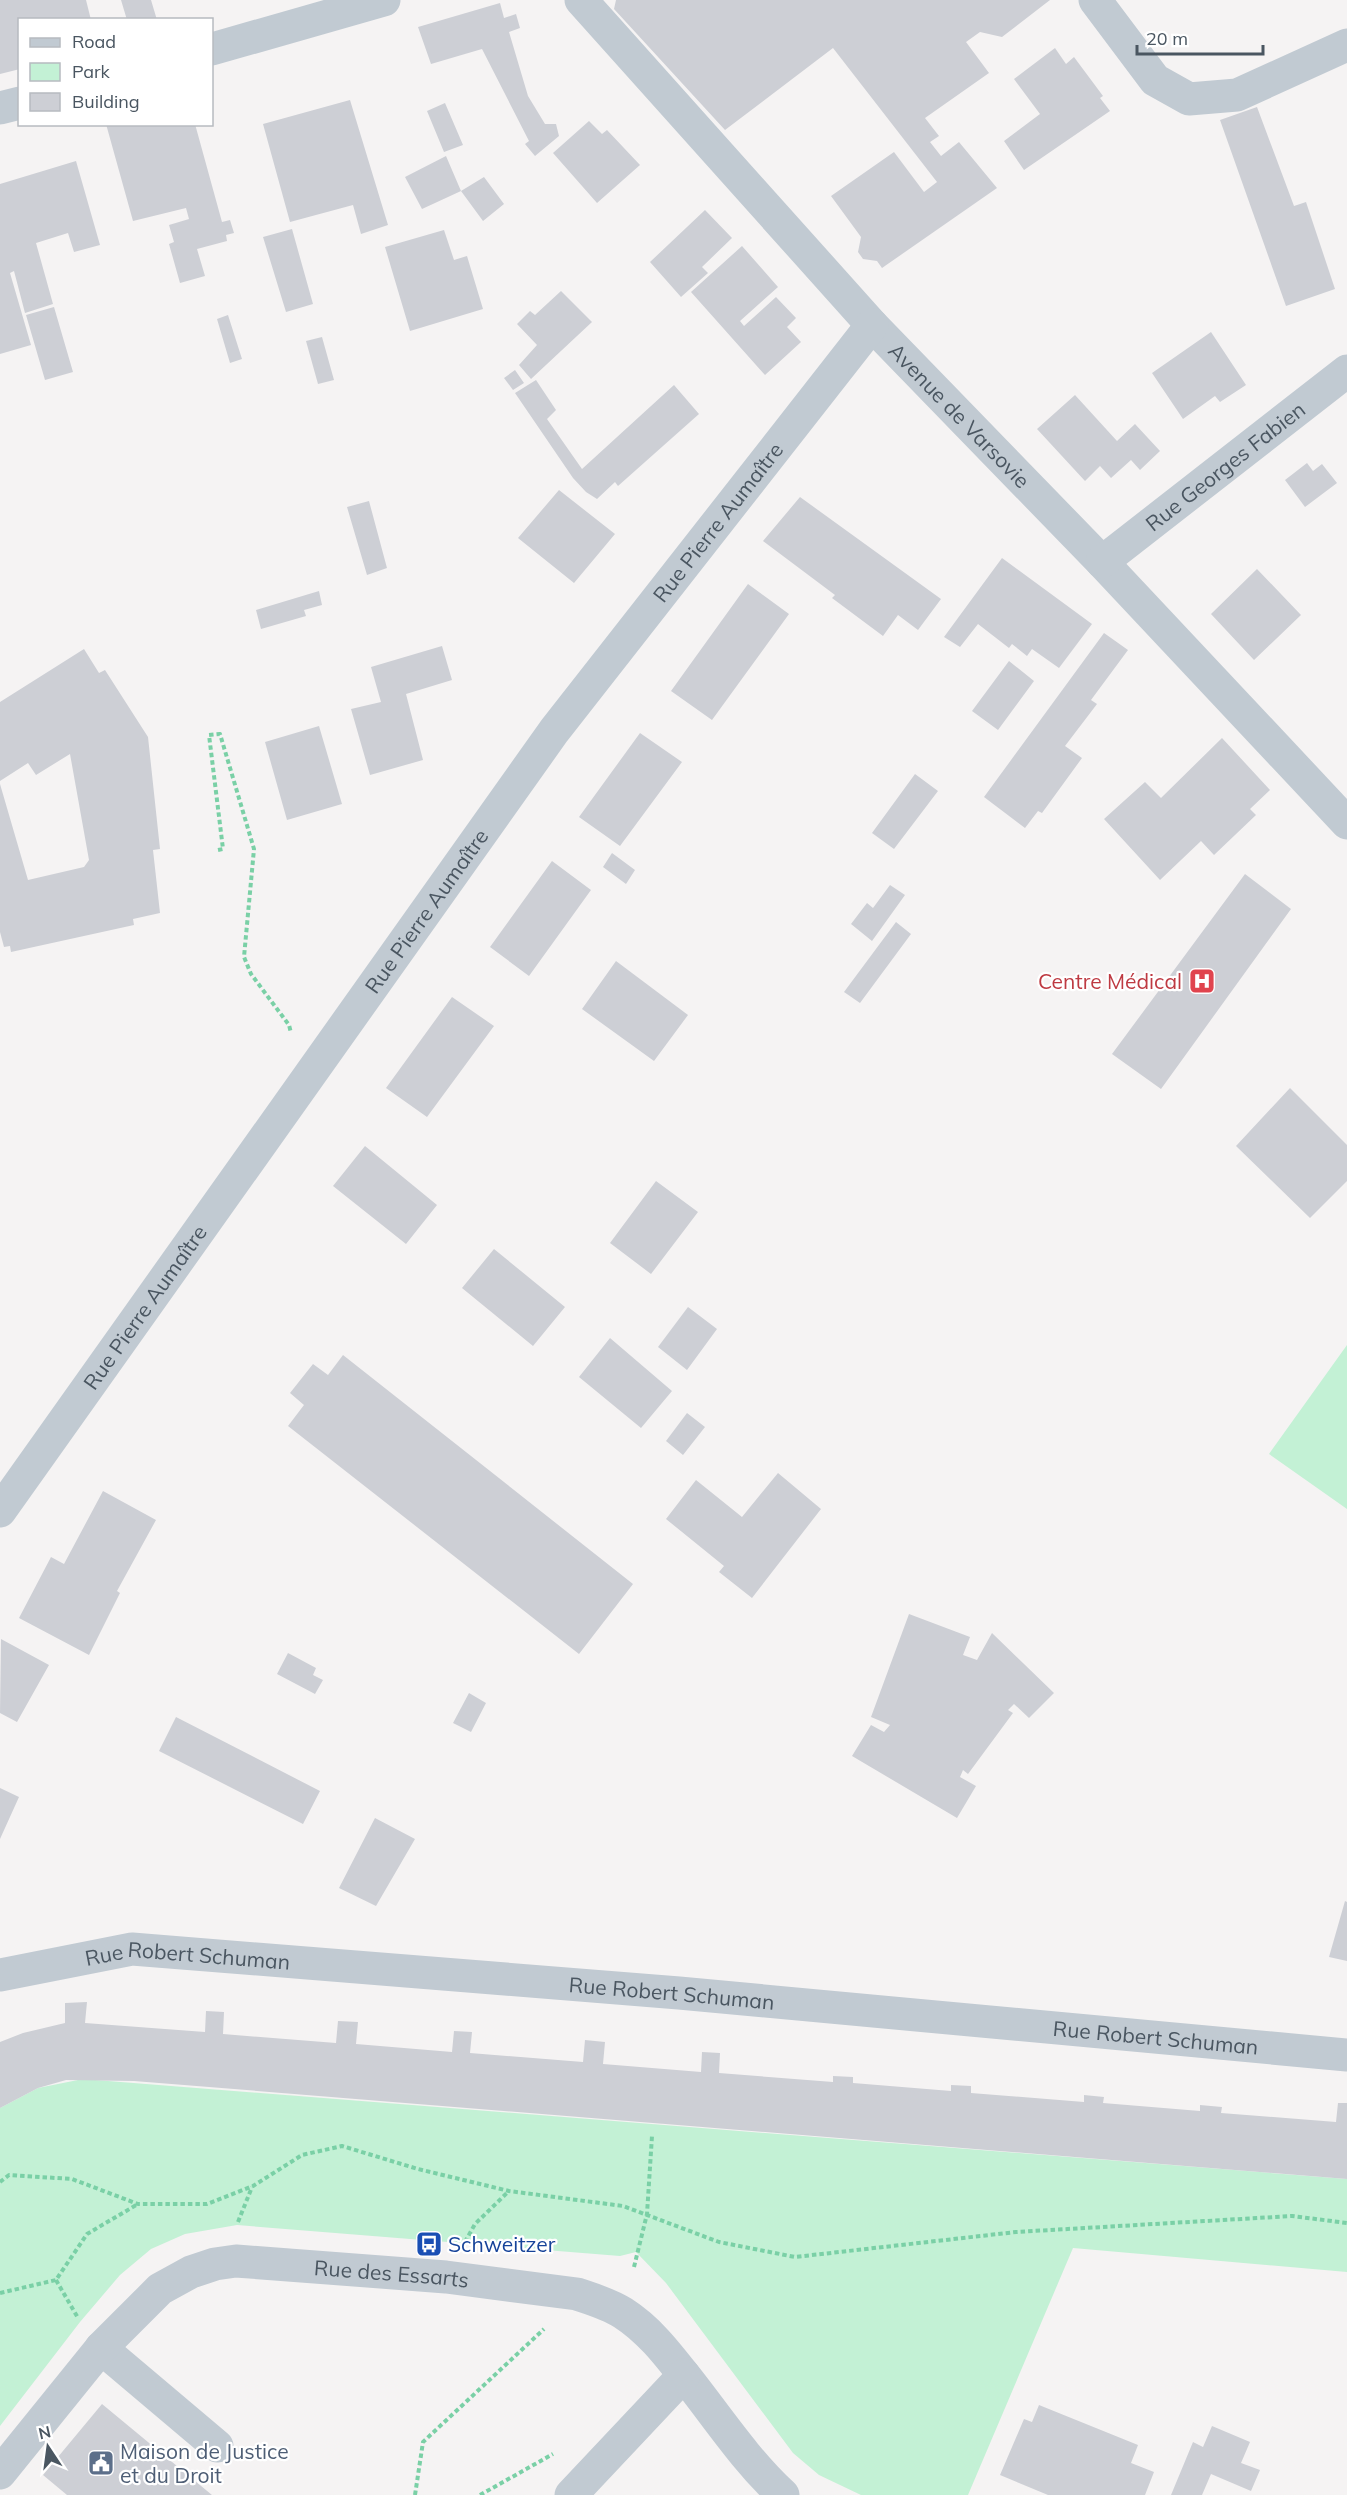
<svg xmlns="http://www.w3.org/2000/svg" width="1347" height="2495" viewBox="0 0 1347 2495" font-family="Mulish,sans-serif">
  <rect width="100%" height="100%" fill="#f5f3f3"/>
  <path fill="#c3f1d5" d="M 1347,1345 L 1347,1509 L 1269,1454 Z
    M 83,2079 L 1347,2179 L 1347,2272 L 1073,2248 L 968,2495 L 861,2495 L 819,2475 L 793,2453 L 666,2283 L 636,2252 L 620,2256 L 237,2225 L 185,2234 L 151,2249 L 120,2275 L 80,2322 L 0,2426 L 0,2108 L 38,2088 Z"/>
  <path fill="#cdcfd5" d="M 0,0 L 86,0 L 91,20 L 20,20 L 20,69 L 0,74 Z
    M 121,0 L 151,0 L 157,20 L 127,20 Z
    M 616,0 L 1050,0 L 1002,37 L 980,32 L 966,42 L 989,73 L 925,118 L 939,136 L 930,142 L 941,156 L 959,142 L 997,188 L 882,268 L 877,261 L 863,259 L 858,252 L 861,237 L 831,196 L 894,152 L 924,192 L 937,182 L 833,48 L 725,130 L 614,9 Z
    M 500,3 L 504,18 L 516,14 L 520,28 L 509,32 L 528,96 L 545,124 L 556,124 L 559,136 L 535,156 L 525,144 L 529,141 L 482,49 L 431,64 L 418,27 Z
    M 1055,48 L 1066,64 L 1074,57 L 1103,96 L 1100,98 L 1110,111 L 1024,170 L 1004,141 L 1040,114 L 1014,79 Z
    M 350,100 L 388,225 L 361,234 L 353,205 L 290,222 L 263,124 Z
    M 445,103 L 463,145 L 444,152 L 427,111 Z
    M 1257,107 L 1294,206 L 1306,202 L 1335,289 L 1286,306 L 1220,120 Z
    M 589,121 L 602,134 L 607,130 L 640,165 L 597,203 L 553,153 Z
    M 106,124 L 195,124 L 222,222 L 230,220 L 234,233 L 226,235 L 227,241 L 197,249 L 205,276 L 180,283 L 169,244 L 174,242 L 169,225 L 189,219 L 186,208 L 133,221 Z
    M 446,156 L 461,191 L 422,209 L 405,177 Z
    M 76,161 L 100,245 L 74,252 L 68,233 L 36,243 L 53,304 L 25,313 L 14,271 L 10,273 L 31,345 L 0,354 L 0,184 Z
    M 484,177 L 504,204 L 483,221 L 461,191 Z
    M 705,210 L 732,238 L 702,267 L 708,273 L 681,297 L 650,262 Z
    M 292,229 L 313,304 L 286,312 L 263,237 Z
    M 444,230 L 454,260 L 467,256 L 483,309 L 410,331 L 385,247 Z
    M 742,246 L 778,287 L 740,321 L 744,326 L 776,297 L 796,318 L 787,327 L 801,342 L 765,375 L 691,292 Z
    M 561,291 L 592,322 L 531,379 L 519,365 L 537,345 L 517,324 L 530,311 L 535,315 Z
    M 54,307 L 73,372 L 45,380 L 26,315 Z
    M 228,315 L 242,359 L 230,363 L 217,319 Z
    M 1211,332 L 1246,385 L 1220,402 L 1215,396 L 1183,419 L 1152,373 Z
    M 322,337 L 334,380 L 318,384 L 306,341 Z
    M 515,370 L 524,383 L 513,390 L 504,378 Z
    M 536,380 L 556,410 L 547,419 L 582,469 L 674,385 L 699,414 L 618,486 L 615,482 L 597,499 L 586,492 L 573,478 L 515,393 Z
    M 1075,395 L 1117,441 L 1135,424 L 1160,451 L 1140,470 L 1131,460 L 1111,478 L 1100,466 L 1085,481 L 1037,429 Z
    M 1307,463 L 1313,471 L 1322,464 L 1337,483 L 1305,507 L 1285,480 Z
    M 559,490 L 615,534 L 574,583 L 518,538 Z
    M 800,497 L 941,599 L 918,630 L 898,615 L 883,636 L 832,598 L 835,595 L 763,541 Z
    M 369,501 L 387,568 L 367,575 L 347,507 Z
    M 1002,558 L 1092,624 L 1059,668 L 1032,649 L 1027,656 L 1012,644 L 1009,648 L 978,624 L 960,647 L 944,637 Z
    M 1257,569 L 1301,615 L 1254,660 L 1211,614 Z
    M 748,584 L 789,614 L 712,720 L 671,691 Z
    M 319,591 L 322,605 L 304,610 L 306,616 L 261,629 L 256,610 Z
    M 1104,633 L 1128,650 L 1091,700 L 1097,704 L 1065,746 L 1082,758 L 1042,813 L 1038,811 L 1025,828 L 984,797 Z
    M 442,646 L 452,680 L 406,694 L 423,760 L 370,775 L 351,709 L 381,702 L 371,667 Z
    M 84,649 L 99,673 L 105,670 L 148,737 L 160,849 L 153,850 L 160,913 L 133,919 L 134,925 L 11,952 L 10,946 L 4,947 L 0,932 L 0,784 L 28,880 L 84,867 L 89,860 L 70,754 L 36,775 L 28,763 L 0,781 L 0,702 Z
    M 1009,661 L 1034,681 L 998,730 L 972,711 Z
    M 319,726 L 342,804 L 287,820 L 265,742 Z
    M 640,733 L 682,762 L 620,846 L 579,817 Z
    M 1222,738 L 1270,790 L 1250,809 L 1256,815 L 1214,855 L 1201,841 L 1160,880 L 1104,819 L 1145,782 L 1161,798 Z
    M 915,774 L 938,791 L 894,849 L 872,833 Z
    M 612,853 L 635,870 L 626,884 L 603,867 Z
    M 552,861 L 591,890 L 529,976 L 490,947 Z
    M 1245,874 L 1291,909 L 1161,1089 L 1112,1054 Z
    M 890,885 L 905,895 L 872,941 L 851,924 L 867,903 L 873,908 Z
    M 896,922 L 911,934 L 860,1003 L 844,992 Z
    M 616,961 L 688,1015 L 654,1061 L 582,1009 Z
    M 452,997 L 494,1026 L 427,1117 L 386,1088 Z
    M 1290,1088 L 1347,1145 L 1347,1181 L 1310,1218 L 1236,1146 Z
    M 365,1146 L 437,1205 L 406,1244 L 333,1186 Z
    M 656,1181 L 698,1212 L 651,1274 L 610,1243 Z
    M 494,1249 L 565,1307 L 533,1346 L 462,1288 Z
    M 688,1307 L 717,1329 L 687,1370 L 658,1347 Z
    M 610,1338 L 672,1391 L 641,1428 L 579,1377 Z
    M 343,1355 L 633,1584 L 579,1654 L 288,1426 L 304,1405 L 290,1393 L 313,1364 L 328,1375 Z
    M 687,1413 L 705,1427 L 683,1455 L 666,1441 Z
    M 778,1473 L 821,1509 L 752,1598 L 719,1572 L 724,1566 L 666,1519 L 696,1480 L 742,1517 Z
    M 103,1491 L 156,1520 L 117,1591 L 120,1593 L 89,1655 L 19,1618 L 51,1557 L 64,1564 Z
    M 909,1614 L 970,1637 L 963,1655 L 977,1660 L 992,1633 L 1054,1693 L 1029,1718 L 1014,1704 L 1008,1710 L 1013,1713 L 968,1774 L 963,1770 L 960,1777 L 976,1786 L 957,1818 L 852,1756 L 871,1725 L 884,1732 L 890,1725 L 871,1717 Z
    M 1,1639 L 49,1665 L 17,1722 L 0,1713 Z
    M 288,1653 L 316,1668 L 313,1675 L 323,1680 L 315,1694 L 277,1674 Z
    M 469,1693 L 486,1703 L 471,1732 L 453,1723 Z
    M 176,1717 L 320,1791 L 303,1824 L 159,1751 Z
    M 0,1788 L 19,1797 L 0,1839 Z
    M 375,1818 L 415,1839 L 376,1906 L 339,1888 Z
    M 1345,1901 L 1347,1902 L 1347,1961 L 1329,1957 Z
    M 87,2002 L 85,2023 L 205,2032 L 206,2011 L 224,2012 L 223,2034 L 336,2043 L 338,2021 L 358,2022 L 356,2044 L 452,2052 L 454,2031 L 472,2032 L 470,2053 L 583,2062 L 585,2040 L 605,2042 L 603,2064 L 701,2072 L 702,2052 L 720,2053 L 719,2073 L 833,2082 L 833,2076 L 853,2077 L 853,2083 L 951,2091 L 951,2085 L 971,2086 L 971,2093 L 1084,2102 L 1084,2095 L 1104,2097 L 1103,2103 L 1200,2111 L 1200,2105 L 1222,2107 L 1221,2113 L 1336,2122 L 1338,2103 L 1347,2103 L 1347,2179 L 134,2081 L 66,2080 L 38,2088 L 0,2108 L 0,2042 L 23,2033 L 65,2023 L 65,2003 Z
    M 102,2404 L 212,2495 L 67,2495 L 43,2475 Z
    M 1039,2405 L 1138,2445 L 1131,2463 L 1154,2472 L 1145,2495 L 1048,2495 L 1000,2475 L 1024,2419 L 1032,2422 Z
    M 1212,2426 L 1250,2442 L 1241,2463 L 1260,2470 L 1251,2491 L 1211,2474 L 1202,2495 L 1171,2495 L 1193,2442 L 1203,2447 Z"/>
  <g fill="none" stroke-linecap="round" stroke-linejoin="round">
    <path stroke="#7ad0a6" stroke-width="4" stroke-dasharray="4.5 3" stroke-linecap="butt" d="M 218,850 L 223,849 L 209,735 L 220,734 L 254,849 L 244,957 L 251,974 L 289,1025 L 291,1033
      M 0,2182 L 9,2175 L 72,2179 L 138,2204 L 207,2204 L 253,2186 L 302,2155 L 342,2146 L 418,2169 L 509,2191 L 623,2206 L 719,2242 L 795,2257 L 1016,2232 L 1292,2216 L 1347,2223
      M 238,2222 L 252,2187
      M 465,2242 L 475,2224 L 509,2191
      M 634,2267 L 647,2214 L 652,2136
      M 56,2280 L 78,2318
      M 0,2293 L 56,2280 L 87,2234 L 138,2204
      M 415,2495 L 423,2442 L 544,2329
      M 480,2495 L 553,2454"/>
    <g stroke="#c1cad2" stroke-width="33">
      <path id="s1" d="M 581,0 L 872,325 L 1102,562 L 1347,823"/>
      <path d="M 1095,0 L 1155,80 L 1189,99 L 1237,95 L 1347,45"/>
      <path d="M 212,49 L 384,0"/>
      <path d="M 0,108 L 20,103"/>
      <path id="s2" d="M 1102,562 L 1347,371"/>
      <path id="s3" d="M 0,1511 L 554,731 L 872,325"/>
      <path id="s4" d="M 0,1975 L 132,1949 L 679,1993 L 1347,2055"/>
      <path d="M 101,2348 L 217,2446"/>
      <path id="s5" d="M 0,2473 L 101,2348 L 160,2289 L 191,2272 L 215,2264 L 236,2261 L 446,2277 L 577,2294 C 592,2299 609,2304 623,2313 C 648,2329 666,2352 684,2375 C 716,2415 745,2460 783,2495"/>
      <path d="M 571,2495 L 684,2375"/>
    </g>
  </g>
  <defs>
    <symbol id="hospital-square" viewBox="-11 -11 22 22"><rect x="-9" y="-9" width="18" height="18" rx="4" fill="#e0444e" stroke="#fff"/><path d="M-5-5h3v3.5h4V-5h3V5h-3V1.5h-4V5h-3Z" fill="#fff"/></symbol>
    <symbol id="bus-square" viewBox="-11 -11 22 22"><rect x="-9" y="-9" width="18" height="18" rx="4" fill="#1a4fb4" stroke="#fff"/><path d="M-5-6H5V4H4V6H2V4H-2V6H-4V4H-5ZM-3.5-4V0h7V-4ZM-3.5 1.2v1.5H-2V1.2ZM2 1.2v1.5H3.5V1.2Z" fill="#fff"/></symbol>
    <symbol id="civic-square" viewBox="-11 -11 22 22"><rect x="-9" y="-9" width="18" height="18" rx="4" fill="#5c6f8a" stroke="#fff"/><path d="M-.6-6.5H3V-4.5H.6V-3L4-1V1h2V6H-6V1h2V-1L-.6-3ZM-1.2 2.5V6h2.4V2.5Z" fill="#fff"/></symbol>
  </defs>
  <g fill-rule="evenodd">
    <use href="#hospital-square" x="1187" y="966" width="30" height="30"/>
    <use href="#bus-square" x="414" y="2229" width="30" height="30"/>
    <use href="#civic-square" x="86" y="2448" width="30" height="30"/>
  </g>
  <g text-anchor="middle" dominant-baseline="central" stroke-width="4.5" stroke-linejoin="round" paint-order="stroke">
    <g font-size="21" fill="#4a5661" stroke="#fff">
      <text stroke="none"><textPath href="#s1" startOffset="562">Avenue de Varsovie</textPath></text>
      <text stroke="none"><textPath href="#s2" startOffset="156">Rue Georges Fabien</textPath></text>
      <text stroke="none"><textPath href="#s3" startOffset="1222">Rue Pierre Aumaître</textPath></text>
      <text stroke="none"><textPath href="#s3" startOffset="736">Rue Pierre Aumaître</textPath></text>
      <text stroke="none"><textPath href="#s3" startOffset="250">Rue Pierre Aumaître</textPath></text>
      <text stroke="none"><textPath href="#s4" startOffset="190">Rue Robert Schuman</textPath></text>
      <text stroke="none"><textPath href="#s4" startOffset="676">Rue Robert Schuman</textPath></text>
      <text stroke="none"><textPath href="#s4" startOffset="1162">Rue Robert Schuman</textPath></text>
      <text stroke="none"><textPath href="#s5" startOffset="482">Rue des Essarts</textPath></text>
    </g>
    <g font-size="21" fill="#be3a42" stroke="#fff" text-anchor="end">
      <text x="1182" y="981">Centre Médical</text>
    </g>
    <g font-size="21" fill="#164399" stroke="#fff" text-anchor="start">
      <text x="448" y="2244">Schweitzer</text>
    </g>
    <g font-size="21" fill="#4e5e75" stroke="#fff" text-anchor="start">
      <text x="120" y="2451">Maison de Justice<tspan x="120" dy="24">et du Droit</tspan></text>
    </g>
  </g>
  <rect x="18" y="18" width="195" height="108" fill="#ffffff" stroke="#b7bbc0" stroke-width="1.5"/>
  <rect x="30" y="38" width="30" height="9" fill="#c1cad2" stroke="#b7bbc0" stroke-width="1.5"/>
  <text x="72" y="48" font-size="18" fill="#4a5661">Road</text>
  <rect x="30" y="63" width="30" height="18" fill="#c3f1d5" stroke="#b7bbc0" stroke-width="1.5"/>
  <text x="72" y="78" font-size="18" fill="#4a5661">Park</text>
  <rect x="30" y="93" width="30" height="18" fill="#cdcfd5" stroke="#b7bbc0" stroke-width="1.5"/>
  <text x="72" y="108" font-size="18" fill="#4a5661">Building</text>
  <g transform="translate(48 2447) rotate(347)" stroke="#ffffff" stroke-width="4.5" paint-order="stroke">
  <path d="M0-4.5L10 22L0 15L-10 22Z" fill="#4a5661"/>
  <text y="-9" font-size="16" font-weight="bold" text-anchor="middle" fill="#4a5661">N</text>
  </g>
  <path d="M1137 45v9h126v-9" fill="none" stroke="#4a5661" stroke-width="3"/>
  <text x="1146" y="45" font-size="18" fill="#4a5661" stroke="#ffffff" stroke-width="4.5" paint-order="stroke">20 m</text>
</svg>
